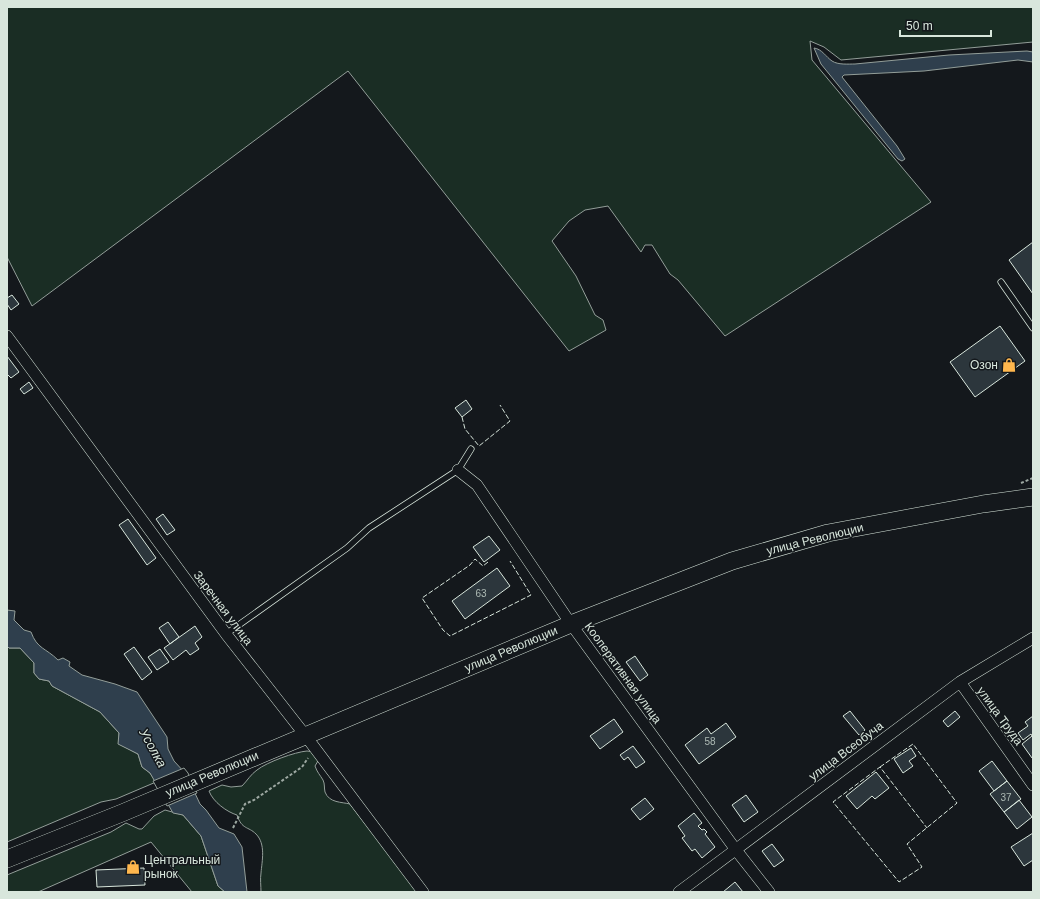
<svg xmlns="http://www.w3.org/2000/svg" width="1040" height="899" viewBox="0 0 1040 899" font-family="Arial,sans-serif">
  <rect width="100%" height="100%" fill="#14181c"/>
  <path fill="#1a2d24" stroke="#939e99" d="M 7,7 L 1033,7 L 1033,42 L 841,60 L 824,47 L 810,41 L 812,60 L 931,202 L 725,336 L 678,280 L 670,274 L 652,245 L 645,245 L 641,252 L 608,206 L 585,210 L 569,221 L 552,241 L 576,276 L 595,315 L 603,320 L 606,330 L 569,351 L 348,71 L 32,306 L 7,257 Z
    M 7,646 L 9,648 L 20,648 L 34,663 L 34,673 L 39,679 L 49,681 L 52,686 L 100,712 L 119,733 L 119,744 L 138,754 L 142,767 L 150,773 L 156,782 L 116,799 L 101,802 L 7,842 Z
    M 307,751 L 315,752 L 318,761 L 315,766 C 317,772 320,775 323,780 C 325,784 324,788 325,792 C 329,803 342,802 350,804 L 418,892 L 261,892 C 261,886 260,879 261,873 C 262,861 266,844 256,834 C 248,826 242,830 237,815 C 227,812 213,802 209,791 L 222,785 L 231,787 L 242,786 C 247,781 251,774 257,770 C 267,762 295,752 307,751 Z
    M 165,810 L 183,815 L 201,836 L 218,886 L 225,892 L 192,892 L 151,842 L 38,892 L 7,892 L 7,875 L 111,832 L 126,823 L 139,829 L 142,829 L 154,816 Z"/>
  <path fill="#2f3f4d" stroke="#939e99" d="M 814,48 C 822,49 826,57 832,61 C 838,65 848,64 855,64 L 949,55 L 1027,51 L 1033,52 L 1033,62 L 1018,60 L 924,71 L 844,75 L 842,77 L 897,146 L 905,159 L 902,161 L 898,159 L 821,64 Z
    M 7,610 L 15,611 L 14,620 L 24,630 L 31,632 C 37,649 46,648 58,660 L 63,658 L 70,662 L 69,666 L 82,675 L 115,684 L 137,692 L 167,737 L 168,749 L 174,761 L 186,774 L 200,804 L 206,810 L 219,828 L 234,834 L 242,847 L 247,892 L 225,892 L 218,886 L 201,836 L 183,815 L 173,813 L 150,773 L 142,767 L 138,754 L 118,744 L 119,733 L 100,712 L 52,686 L 49,681 L 39,679 L 34,673 L 34,663 L 20,648 L 9,648 L 7,646 Z"/>
  <path fill="#14181c" stroke="#939e99" d="M 184,768 L 188,773 L 197,793 L 167,806 L 153,781 Z"/>
  <path fill="#2c363c" stroke="#d8e6dc" d="M 1033,242 L 1033,294 L 1009,260 Z
    M 12,295 L 19,304 L 11,310 L 7,304 L 7,298 Z
    M 1000,326 L 1025,361 L 975,397 L 950,362 Z
    M 7,356 L 19,372 L 11,378 L 7,374 Z
    M 29,382 L 33,388 L 24,394 L 20,389 Z
    M 466,400 L 472,409 L 462,417 L 455,408 Z
    M 163,514 L 175,530 L 167,535 L 156,519 Z
    M 128,519 L 156,558 L 147,565 L 119,525 Z
    M 489,536 L 500,550 L 484,562 L 473,547 Z
    M 497,568 L 510,586 L 465,619 L 452,601 Z
    M 168,622 L 179,637 L 170,644 L 159,628 Z
    M 195,626 L 202,637 L 195,643 L 199,649 L 190,655 L 186,650 L 173,660 L 164,648 Z
    M 134,647 L 152,672 L 142,680 L 124,654 Z
    M 160,649 L 169,662 L 157,670 L 148,657 Z
    M 635,656 L 648,675 L 640,681 L 626,662 Z
    M 850,711 L 865,730 L 859,735 L 843,716 Z
    M 955,711 L 960,717 L 948,727 L 943,721 Z
    M 1033,716 L 1033,758 L 1032,758 L 1022,744 L 1032,736 L 1031,734 L 1023,740 L 1018,733 L 1028,726 L 1025,722 Z
    M 614,719 L 623,732 L 600,749 L 590,736 Z
    M 726,723 L 736,737 L 699,764 L 685,745 L 707,728 L 711,734 Z
    M 633,746 L 645,762 L 636,768 L 628,757 L 624,760 L 620,755 Z
    M 911,748 L 916,756 L 909,761 L 913,766 L 903,773 L 894,759 Z
    M 992,761 L 1007,781 L 994,791 L 979,771 Z
    M 876,772 L 889,788 L 875,799 L 872,796 L 857,809 L 846,796 Z
    M 1007,781 L 1021,799 L 1004,812 L 990,794 Z
    M 746,795 L 758,812 L 744,822 L 732,805 Z
    M 645,798 L 654,809 L 640,820 L 631,809 Z
    M 1019,800 L 1032,817 L 1017,829 L 1004,812 Z
    M 694,813 L 702,823 L 698,826 L 702,830 L 704,829 L 707,832 L 705,834 L 715,847 L 702,858 L 695,849 L 692,851 L 682,838 L 685,836 L 678,826 Z
    M 1033,833 L 1033,860 L 1024,866 L 1011,847 Z
    M 772,844 L 784,860 L 774,867 L 762,851 Z
    M 144,868 L 145,885 L 97,887 L 96,870 Z
    M 735,882 L 743,892 L 723,892 Z"/>
  <g fill="none" stroke-linecap="round" stroke-linejoin="round">
    <defs>
      <path id="service" d="M 1001,282 L 1033,328
        M 226,634 L 347,548 L 369,528 L 458,470 L 471,449"/>
      <path id="minor" d="M 7,336 L 226,634 L 305,735 L 423,892
        M 458,470 L 477,485 L 571,624 L 736,850 L 769,892
        M 960,682 L 1033,785
        M 679,892 L 960,682 L 1033,638"/>
      <path id="primary" d="M 7,859 L 122,813 L 571,624 L 732,561 L 828,533 L 983,504 L 1033,497"/>
    </defs>
    <use href="#service" stroke="#d8e6dc" stroke-width="7"/>
    <use href="#minor" stroke="#d8e6dc" stroke-width="12"/>
    <use href="#primary" stroke="#d8e6dc" stroke-width="18"/>
    <path stroke="#9da8a2" stroke-width="2" stroke-dasharray="3 2" stroke-linecap="butt" d="M 1021,483 L 1033,478
      M 233,828 L 245,804 L 254,800 L 302,767 L 308,758"/>
    <use href="#service" stroke="#14181c" stroke-width="5.5"/>
    <use href="#minor" stroke="#14181c" stroke-width="11"/>
    <use href="#primary" stroke="#14181c" stroke-width="17"/>
    <path stroke="#d8e6dc" stroke-width="1" stroke-dasharray="5 2" stroke-linecap="butt" d="M 462,417 L 465,429 L 479,446 L 510,421 L 500,405
      M 488,562 L 483,566 L 475,559 L 470,565 L 422,598 L 443,630 L 450,636 L 531,595 L 510,561
      M 880,767 L 913,744 L 957,803 L 907,844 L 922,867 L 899,882 L 833,802 L 880,767 L 927,828"/>
  </g>
  <defs>
    <symbol id="shop-bare" viewBox="-9 -9 18 18"><path d="M-5-2.5h2.3a2.7 3.5 0 0 1 5.4 0H5L5.5 6h-11ZM-1.5-2.5h3a1.5 2.3 0 0 0-3 0Z" fill="#ffb74d" stroke="#14181c" stroke-width="2.5" paint-order="stroke"/></symbol>
  </defs>
  <g fill-rule="evenodd">
    <use href="#shop-bare" x="999" y="355" width="20" height="20"/>
    <use href="#shop-bare" x="123" y="857" width="20" height="20"/>
  </g>
  <g text-anchor="middle" dominant-baseline="central" stroke-width="3" stroke-linejoin="round" paint-order="stroke">
    <g font-size="10" fill="#adbab4">
      <text x="481" y="593">63</text>
      <text x="710" y="741">58</text>
      <text x="1006" y="797">37</text>
    </g>
    <g font-size="12" fill="#d8e6dc" stroke="#14181c" text-anchor="end">
      <text x="998" y="365">Озон</text>
      <text x="144" y="860" text-anchor="start">Центральный<tspan x="144" dy="14">рынок</tspan></text>
    </g>
    <g font-size="12" fill="#d8e6dc" stroke="#14181c">
      <text transform="translate(815 539) rotate(-14)">улица Революции</text>
      <text transform="translate(223 608) rotate(53)">Заречная улица</text>
      <text transform="translate(511 649) rotate(-23)">улица Революции</text>
      <text transform="translate(623 673) rotate(54)">Кооперативная улица</text>
      <text transform="translate(1000 716) rotate(54)">улица Труда</text>
      <text transform="translate(846 751) rotate(-37)">улица Всеобуча</text>
      <text transform="translate(212 774) rotate(-23)">улица Революции</text>
    </g>
    <g font-size="13" font-style="italic" fill="#d8e6dc" stroke="#14181c">
      <text transform="translate(153 748) rotate(61)">Усолка</text>
    </g>
  </g>
  <rect width="1040" height="899" fill="none" stroke="#d8e6dc" stroke-width="16"/>
  <path d="M900 30v6h91v-6" fill="none" stroke="#d8e6dc" stroke-width="2"/>
  <text x="906" y="30" font-size="12" fill="#d8e6dc" stroke="#14181c" stroke-width="3" paint-order="stroke">50 m</text>
</svg>
